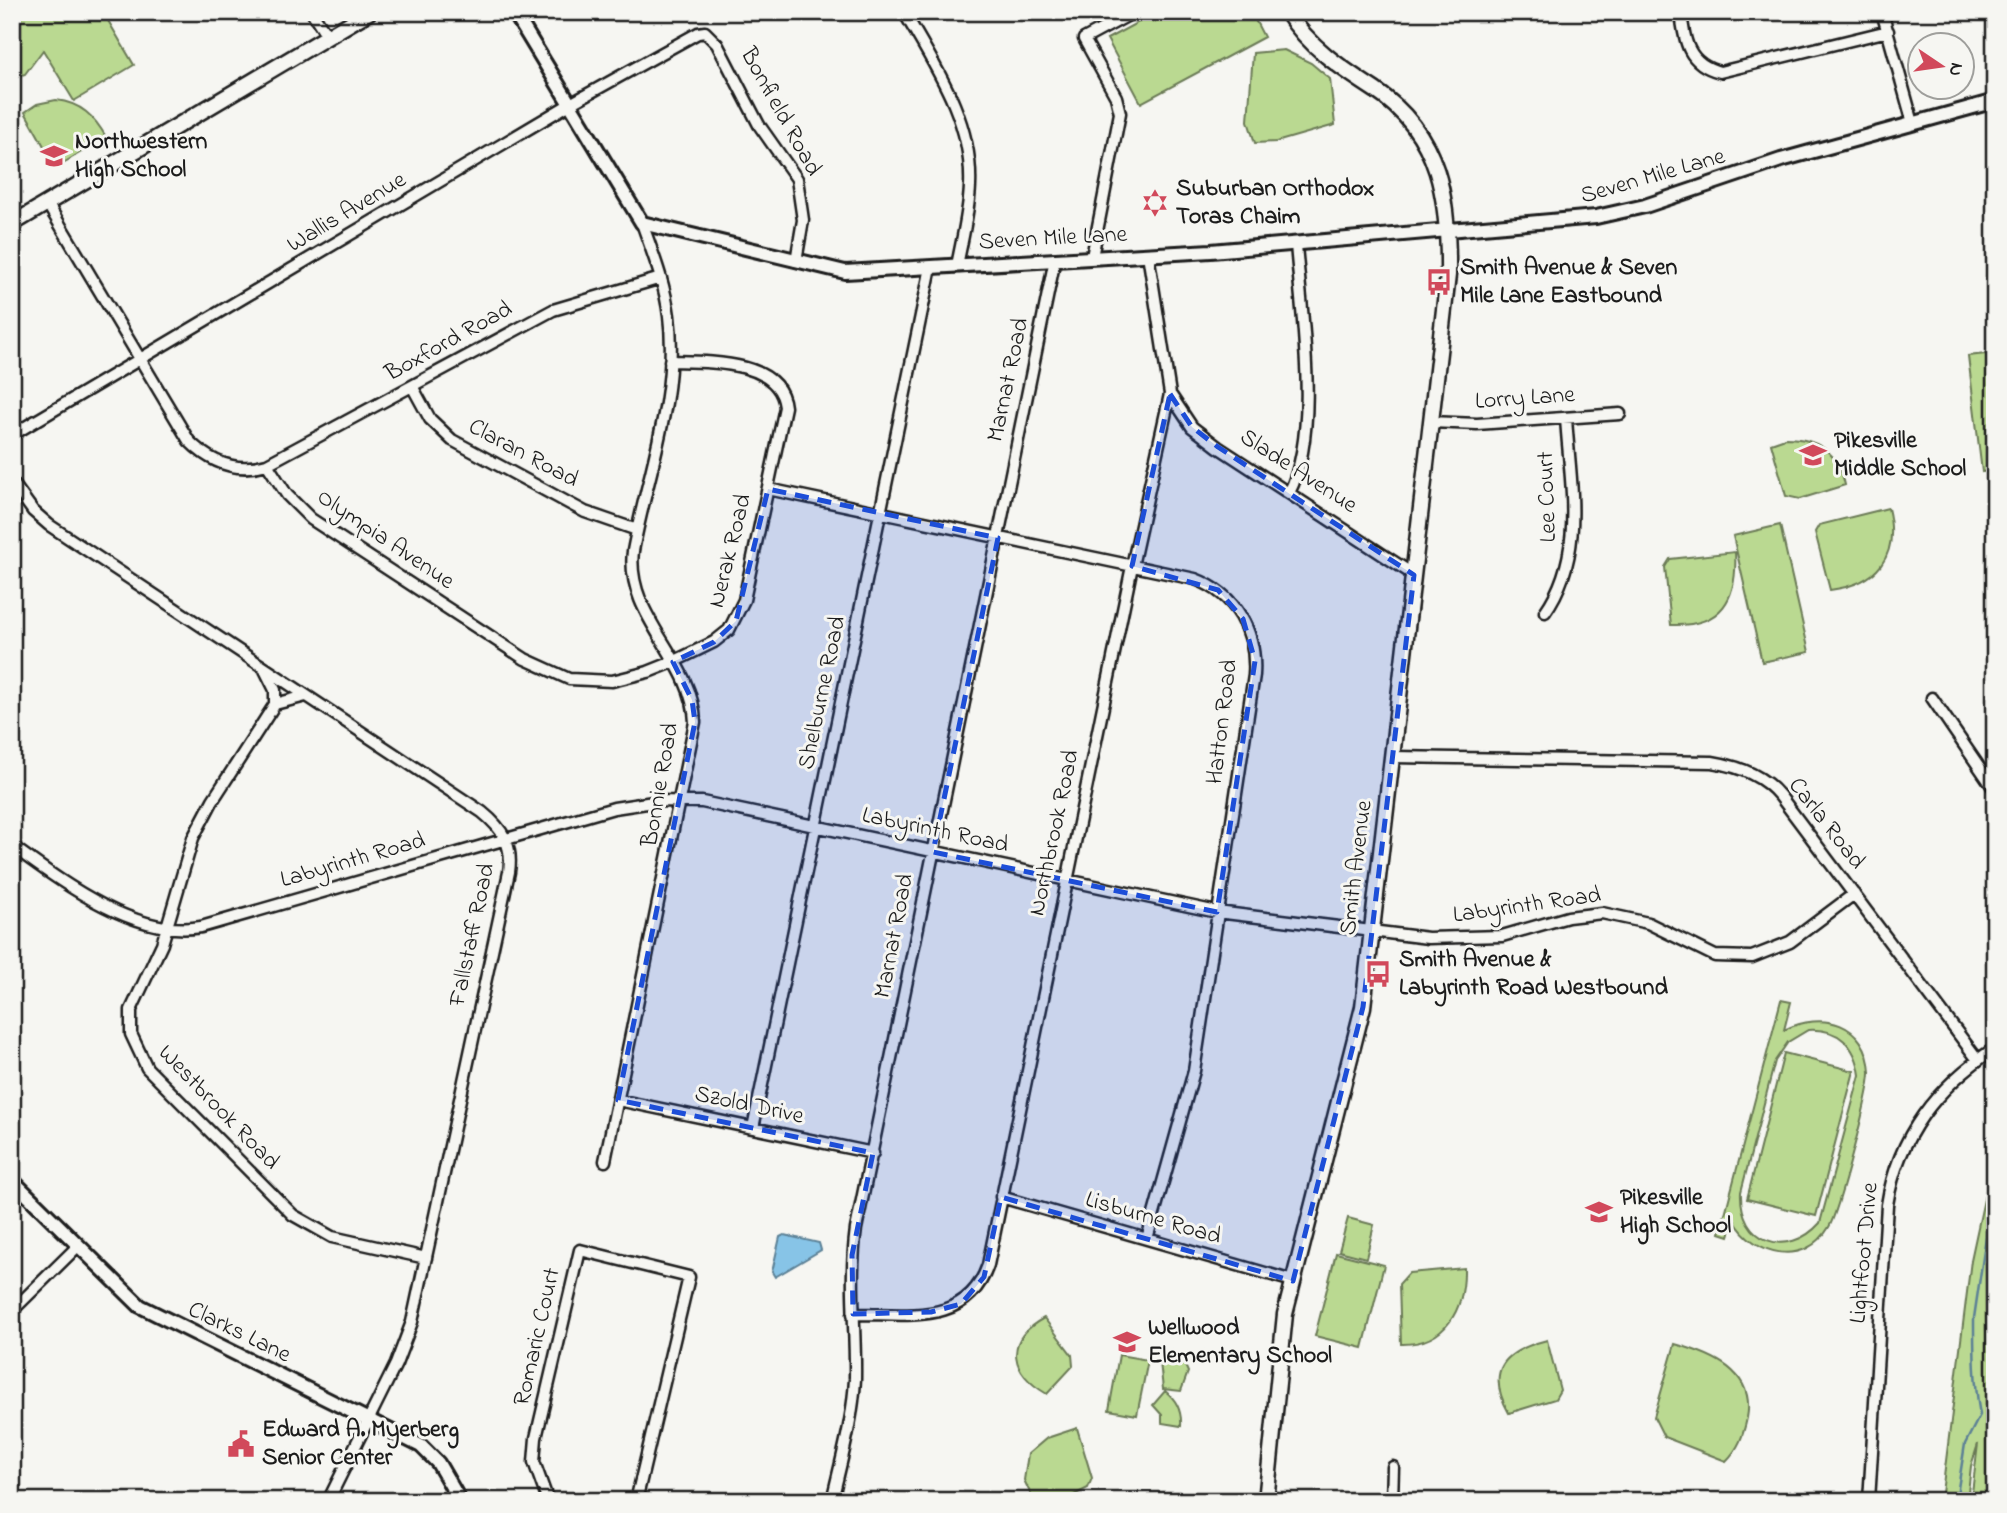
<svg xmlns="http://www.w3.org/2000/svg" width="2007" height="1513" viewBox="0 0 2007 1513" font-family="'Indie Flower',sans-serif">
  <rect width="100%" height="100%" fill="#f6f6f2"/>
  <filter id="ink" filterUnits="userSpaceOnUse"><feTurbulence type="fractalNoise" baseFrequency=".0143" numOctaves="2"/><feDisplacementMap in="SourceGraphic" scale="14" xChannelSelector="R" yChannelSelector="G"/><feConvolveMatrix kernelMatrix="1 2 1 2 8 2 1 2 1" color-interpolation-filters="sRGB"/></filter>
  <g filter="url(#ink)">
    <path fill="#bad991" stroke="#6b7a56" stroke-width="2" fill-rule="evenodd" d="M 12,12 L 103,12 L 134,65 L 74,101 L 43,50 L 25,74 L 12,79 Z
      M 1157,12 L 1251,12 L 1264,37 L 1141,103 L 1107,39 Z
      M 1284,50 L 1311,63 L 1330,79 L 1335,125 L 1276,142 L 1255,143 L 1248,121 L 1253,53 Z
      M 56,100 C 81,103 94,116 106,137 L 60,165 L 54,164 L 25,112 L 37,104 Z
      M 1995,353 L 1995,470 L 1982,472 L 1968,356 Z
      M 1785,438 C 1818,438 1838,452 1845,485 L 1800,499 L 1786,496 L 1771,443 Z
      M 1888,508 C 1900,557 1877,584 1830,590 L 1815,532 L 1819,525 Z
      M 1780,525 L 1809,652 L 1762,662 L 1733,536 Z
      M 1735,552 C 1738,599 1722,627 1671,625 L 1665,567 L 1670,559 Z
      M 1781,1000 L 1791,1002 L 1784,1030 C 1822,1011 1867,1022 1870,1072 C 1871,1088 1838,1213 1829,1227 C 1805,1268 1754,1256 1734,1220 L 1729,1236 L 1720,1233 ZM 1808,1030 C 1838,1028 1856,1045 1860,1075 L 1820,1223 C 1787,1260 1739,1242 1741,1192 L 1775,1061 L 1788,1042 Z
      M 1784,1053 L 1854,1071 L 1816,1216 L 1747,1199 Z
      M 1995,1148 L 1995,1267 C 1988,1301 1996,1337 1992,1372 L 1995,1363 L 1995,1501 L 1971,1501 L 1978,1444 L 1971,1466 L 1967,1501 L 1941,1501 L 1971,1260 Z
      M 1348,1218 L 1374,1225 L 1366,1258 L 1339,1251 Z
      M 1336,1253 L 1384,1265 L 1363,1348 L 1315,1336 Z
      M 1464,1268 C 1465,1309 1446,1345 1401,1344 L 1399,1284 L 1409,1273 Z
      M 1044,1318 L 1072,1355 L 1073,1366 L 1047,1394 C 1011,1373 1002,1341 1044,1318 Z
      M 1547,1340 L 1560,1390 L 1555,1399 L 1509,1413 C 1485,1370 1504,1351 1547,1340 Z
      M 1675,1344 C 1711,1354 1756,1371 1747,1418 C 1743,1436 1739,1448 1726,1461 L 1664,1437 L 1654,1417 Z
      M 1119,1355 L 1148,1360 L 1137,1415 L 1109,1410 Z
      M 1182,1359 L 1188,1372 L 1181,1391 L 1163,1389 L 1160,1362 Z
      M 1165,1391 C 1177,1400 1182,1411 1181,1426 L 1162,1423 L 1162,1415 L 1153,1405 Z
      M 1077,1428 L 1092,1478 L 1088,1488 L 1062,1501 L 1034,1501 L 1024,1480 L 1028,1454 L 1047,1438 Z"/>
    <path fill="#87c4e7" stroke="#5c8196" stroke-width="2" d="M 784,1235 L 819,1243 L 821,1250 L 775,1277 L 772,1272 L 780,1237 Z"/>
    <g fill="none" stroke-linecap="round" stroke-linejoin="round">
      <path stroke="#5c8196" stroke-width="2.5" d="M 1956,1501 L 1965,1444 L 1980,1415 C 1974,1382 1974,1351 1974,1318 L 1995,1176"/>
      <defs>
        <path id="minor" d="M 312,12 L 328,37
          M 904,12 C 935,66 973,121 970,186 C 969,213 962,239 957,266
          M 1681,12 C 1684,41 1688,64 1720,72 L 1888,31
          M 1882,12 L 1913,123
          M 47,203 L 189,441 C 211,463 237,473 267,464 L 553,310 L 661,278
          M 1092,257 L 1120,113 L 1116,97 L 1084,39 L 1134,12
          M 412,386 L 430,419 L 452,440 L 585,512 L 637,530
          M 1170,394 L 1192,427 L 1218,447 L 1414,575
          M 1431,422 L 1477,424 L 1620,414
          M 12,435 L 570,104 L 698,33 L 705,32 L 717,44 L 759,125 L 797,179 L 803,220 L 796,261
          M 267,464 L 287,495 L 311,519 L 525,659 L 569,679 L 612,681 L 648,672 L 673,662 L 714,642 L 729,630 L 744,600 L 785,407 C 780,359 707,362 670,361
          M 12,482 L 33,511 L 49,525 L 482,812 C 503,829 513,845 509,872 L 412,1322 L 396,1364 L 328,1501
          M 768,489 L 1195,579 C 1236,594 1257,632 1254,675 L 1194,1071 L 1147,1239
          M 1289,493 C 1321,431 1301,313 1296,244
          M 1545,612 C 1586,554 1570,484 1566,418
          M 264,668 L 275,690 L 275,704
          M 306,696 L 275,704 L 213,800 L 193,838 L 162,944 L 131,1010 L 131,1034 L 147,1068 L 293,1215 L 332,1237 L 426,1258
          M 1932,698 L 1995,790
          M 1393,757 L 1712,762 C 1738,766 1763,775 1780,796 L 1978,1060
          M 12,846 C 63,883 136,938 201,927 L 614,808 L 660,801 L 702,802 L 1217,912 L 1428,938 L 1502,936 L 1568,917 L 1602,913 L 1648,923 L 1715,956 L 1752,957 L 1790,942 L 1854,894
          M 618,1100 L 873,1153
          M 753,1128 L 931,267
          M 605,1161 L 695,722 C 693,659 625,617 633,551 C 647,475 679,394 669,316 C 665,284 653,254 642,223
          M 1001,1197 L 1293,1281
          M 12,1311 L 78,1246
          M 853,1314 C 906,1313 967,1327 988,1265 L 1132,566 L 1170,394 L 1148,254
          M 548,1501 L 534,1462 L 536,1438 L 580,1250 L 689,1277 L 636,1501
          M 832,1501 C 841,1461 853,1420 855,1379 C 856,1329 849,1280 856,1229 L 1055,259
          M 1392,1501 L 1393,1467
          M 1869,1501 L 1887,1205 C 1898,1135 1937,1087 1995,1048"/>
        <path id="tertiary" d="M 514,12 L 642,223 L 845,272 L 1211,251 L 1596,217 L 1645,206 L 1781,160 L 1995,101
          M 12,1180 L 140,1306 L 421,1446 L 438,1463 L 460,1501"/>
        <path id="secondary" d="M 12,224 L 369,12
          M 1266,1501 L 1285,1314 L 1363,1007 L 1448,275 C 1449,201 1441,134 1375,90 C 1341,68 1309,47 1287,12"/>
      </defs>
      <use href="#minor" stroke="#1c1c1c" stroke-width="15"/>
      <use href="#tertiary" stroke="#1c1c1c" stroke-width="18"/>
      <use href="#secondary" stroke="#1c1c1c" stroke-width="19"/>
      <use href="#minor" stroke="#f6f6f2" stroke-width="10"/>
      <use href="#tertiary" stroke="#f6f6f2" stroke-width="12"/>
      <use href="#secondary" stroke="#f6f6f2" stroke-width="14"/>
    </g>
  </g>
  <path fill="#1d4ed8" fill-opacity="0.2" stroke="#1d4ed8" stroke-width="5" stroke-dasharray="14 9" stroke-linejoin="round" d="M 1170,394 L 1192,427 L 1218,447 L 1414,575 L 1363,1007 L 1293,1281 L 1001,1197 L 984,1277 L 961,1304 L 931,1312 L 853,1314 L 852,1255 L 873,1153 L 618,1100 L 695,722 L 692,700 L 673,662 L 714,642 L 736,621 L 768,489 L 998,538 L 933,852 L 1217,912 L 1255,661 L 1243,619 L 1218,590 L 1132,566 Z"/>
  <defs>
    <symbol id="school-bare" viewBox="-9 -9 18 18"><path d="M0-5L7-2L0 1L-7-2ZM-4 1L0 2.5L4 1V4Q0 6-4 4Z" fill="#d1495b" stroke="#f6f6f2" stroke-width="2.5" paint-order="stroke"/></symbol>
    <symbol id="synagogue-bare" viewBox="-9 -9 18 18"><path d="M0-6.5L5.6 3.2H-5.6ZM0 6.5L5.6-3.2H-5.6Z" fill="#d1495b" stroke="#f6f6f2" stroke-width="2.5" paint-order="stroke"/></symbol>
    <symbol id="bus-bare" viewBox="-9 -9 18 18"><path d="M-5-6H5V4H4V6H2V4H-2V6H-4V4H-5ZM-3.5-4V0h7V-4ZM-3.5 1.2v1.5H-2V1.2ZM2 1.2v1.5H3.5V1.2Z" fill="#d1495b" stroke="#f6f6f2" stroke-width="2.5" paint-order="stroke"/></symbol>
    <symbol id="civic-bare" viewBox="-9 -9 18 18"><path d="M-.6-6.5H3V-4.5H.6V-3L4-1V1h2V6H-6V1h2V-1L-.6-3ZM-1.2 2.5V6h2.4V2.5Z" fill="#d1495b" stroke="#f6f6f2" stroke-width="2.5" paint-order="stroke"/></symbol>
  </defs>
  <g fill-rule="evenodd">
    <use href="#school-bare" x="35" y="137" width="38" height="38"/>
    <use href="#synagogue-bare" x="1136" y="184" width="38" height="38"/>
    <use href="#bus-bare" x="1420" y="263" width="38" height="38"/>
    <use href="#school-bare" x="1794" y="436" width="38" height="38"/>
    <use href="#bus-bare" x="1359" y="955" width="38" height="38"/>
    <use href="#school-bare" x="1580" y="1193" width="38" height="38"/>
    <use href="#school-bare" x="1108" y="1323" width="38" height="38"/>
    <use href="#civic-bare" x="222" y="1425" width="38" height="38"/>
  </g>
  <g text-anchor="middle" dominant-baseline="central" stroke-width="6" stroke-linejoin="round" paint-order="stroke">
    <g font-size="24" fill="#1c1c1c" stroke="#f6f6f2">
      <text transform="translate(780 112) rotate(61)">Bonfield Road</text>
      <text transform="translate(1653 177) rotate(-16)">Seven Mile Lane</text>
      <text transform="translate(347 213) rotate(-31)">Wallis Avenue</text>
      <text transform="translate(1053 239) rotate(-3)">Seven Mile Lane</text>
      <text transform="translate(449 342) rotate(-29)">Boxford Road</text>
      <text transform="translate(1009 380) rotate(-78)">Marnat Road</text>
      <text transform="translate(1525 399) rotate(-4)">Lorry Lane</text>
      <text transform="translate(523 454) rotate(28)">Claran Road</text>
      <text transform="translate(1298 472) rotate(33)">Slade Avenue</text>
      <text transform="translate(1548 497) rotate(-92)">Lee Court</text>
      <text transform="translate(385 540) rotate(34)">Olympia Avenue</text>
      <text transform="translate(731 551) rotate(-76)">Nerak Road</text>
      <text transform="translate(823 693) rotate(-78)">Shelburne Road</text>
      <text transform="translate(1223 722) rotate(-83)">Hatton Road</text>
      <text transform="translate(661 785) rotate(-80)">Bonnie Road</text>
      <text transform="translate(1826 824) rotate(52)">Carla Road</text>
      <text transform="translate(935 831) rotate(12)">Labyrinth Road</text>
      <text transform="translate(1055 833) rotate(-78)">Northbrook Road</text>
      <text transform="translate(353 861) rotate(-16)">Labyrinth Road</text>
      <text transform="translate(1357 868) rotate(-83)">Smith Avenue</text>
      <text transform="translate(1527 906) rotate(-8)">Labyrinth Road</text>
      <text transform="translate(473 935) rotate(-78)">Fallstaff Road</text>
      <text transform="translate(895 936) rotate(-79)">Marnat Road</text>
      <text transform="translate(749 1106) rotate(12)">Szold Drive</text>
      <text transform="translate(218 1108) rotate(46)">Westbrook Road</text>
      <text transform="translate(1153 1219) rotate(16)">Lisburne Road</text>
      <text transform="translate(1865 1253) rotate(-85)">Lightfoot Drive</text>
      <text transform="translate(239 1333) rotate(26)">Clarks Lane</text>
      <text transform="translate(538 1337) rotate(-77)">Romaric Court</text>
    </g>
    <g font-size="24" font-weight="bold" fill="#1c1c1c" stroke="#f6f6f2" text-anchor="start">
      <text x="75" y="142">Northwestern<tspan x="75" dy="28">High School</tspan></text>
      <text x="1176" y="189">Suburban Orthodox<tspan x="1176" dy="28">Toras Chaim</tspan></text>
      <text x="1460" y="268">Smith Avenue &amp; Seven<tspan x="1460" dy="28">Mile Lane Eastbound</tspan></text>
      <text x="1834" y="441">Pikesville<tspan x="1834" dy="28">Middle School</tspan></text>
      <text x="1399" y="960">Smith Avenue &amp;<tspan x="1399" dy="28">Labyrinth Road Westbound</tspan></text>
      <text x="1620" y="1198">Pikesville<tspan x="1620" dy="28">High School</tspan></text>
      <text x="1148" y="1328">Wellwood<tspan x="1148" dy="28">Elementary School</tspan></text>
      <text x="262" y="1430">Edward A. Myerberg<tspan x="262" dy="28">Senior Center</tspan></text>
    </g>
  </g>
  <rect width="2007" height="1513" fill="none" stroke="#f6f6f2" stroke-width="42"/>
  <rect x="21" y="21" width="1965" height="1471" fill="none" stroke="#1c1c1c" stroke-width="2.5" filter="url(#ink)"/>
  <g transform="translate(1941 66) rotate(103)"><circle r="33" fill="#f6f6f2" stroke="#9f9f9c" stroke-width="2"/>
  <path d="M0-5L12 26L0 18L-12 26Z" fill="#d1495b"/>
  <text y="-10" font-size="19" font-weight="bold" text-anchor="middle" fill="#1c1c1c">N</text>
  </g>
</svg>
